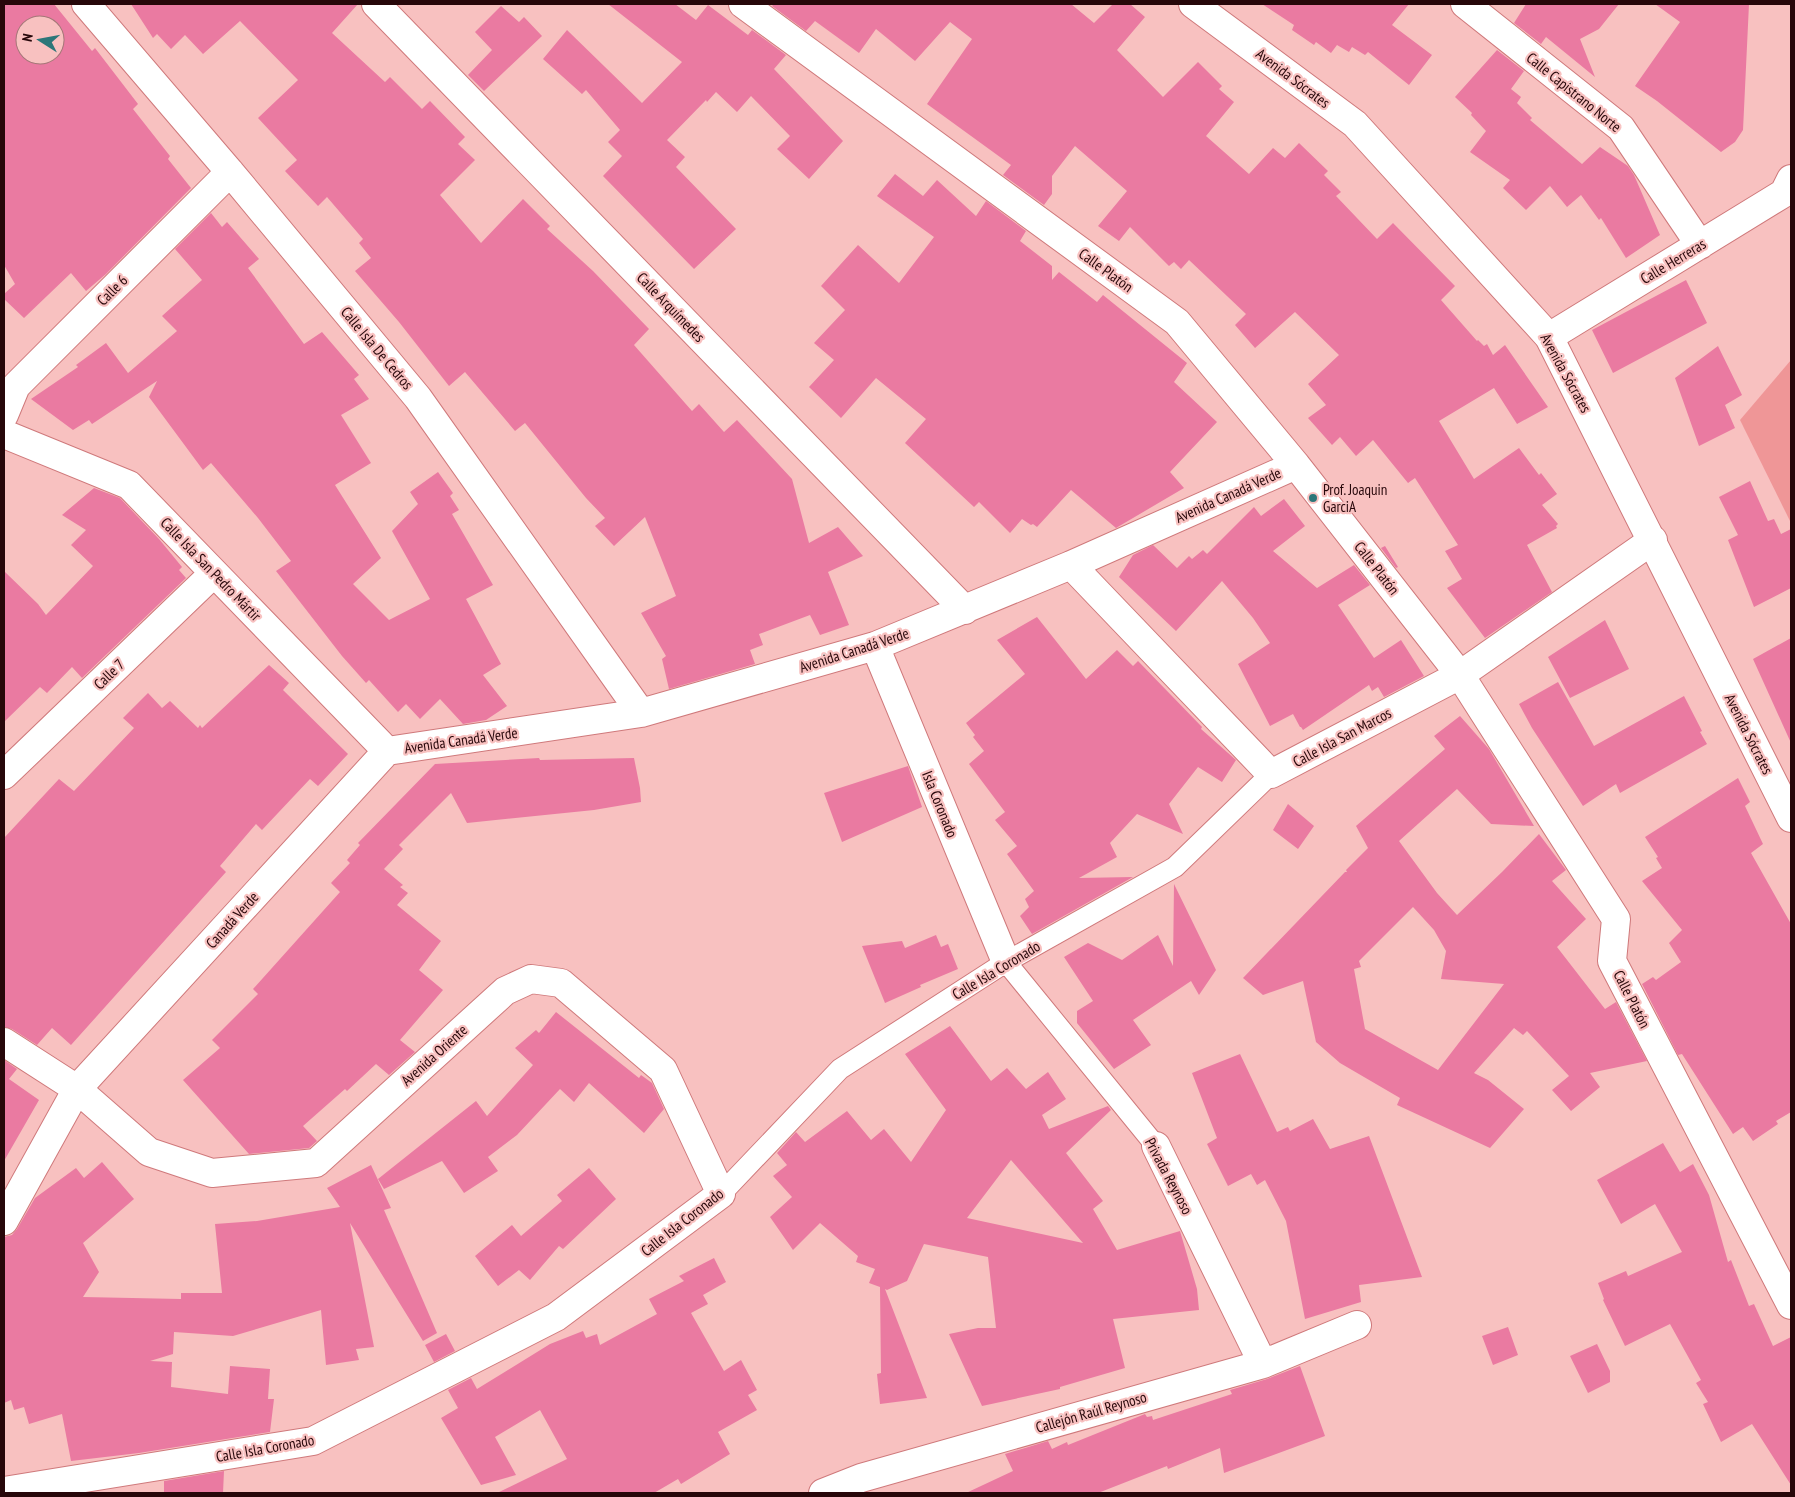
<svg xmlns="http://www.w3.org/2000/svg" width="1795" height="1497" viewBox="0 0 1795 1497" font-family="'PT Sans Narrow',sans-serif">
  <rect width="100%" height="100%" fill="#f8c1c0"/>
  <path fill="#ef9697" d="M 1791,360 L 1791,523 L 1740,420 Z"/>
  <path fill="#ea7aa1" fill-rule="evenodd" d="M 4,4 L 54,4 L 92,51 L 95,48 L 138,104 L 133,109 L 170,156 L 168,159 L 191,188 L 106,274 L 86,291 L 71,273 L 24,318 L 4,299 L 4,294 L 15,284 L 4,265 ZM 25,25 L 55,25 L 55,55 L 25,55 Z
    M 131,4 L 358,4 L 332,33 L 385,82 L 390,77 L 422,109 L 430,101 L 465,137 L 458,144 L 475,160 L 440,195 L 481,243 L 523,199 L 550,226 L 547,229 L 593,271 L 649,329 L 634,345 L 692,411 L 699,404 L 724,432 L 737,420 L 792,479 L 809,543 L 838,527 L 863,556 L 828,572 L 849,625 L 820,635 L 810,615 L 759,634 L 763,645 L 750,650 L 755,664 L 669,689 L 662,659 L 666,656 L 641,613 L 676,596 L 645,517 L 614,546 L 595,526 L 605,518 L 586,498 L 525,423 L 515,431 L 465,372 L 449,386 L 399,322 L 355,271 L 371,258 L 359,243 L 363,239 L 327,197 L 318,206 L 285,171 L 297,160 L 258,118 L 298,80 L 240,21 L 203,54 L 185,35 L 171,49 L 157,34 L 153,38 Z
    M 608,4 L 675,4 L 696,20 L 708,5 L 748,35 L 752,30 L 786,55 L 774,69 L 843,141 L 809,179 L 777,149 L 790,136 L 751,96 L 737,112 L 716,92 L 707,102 L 706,100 L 667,140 L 685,157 L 676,167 L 736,229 L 694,269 L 603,176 L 622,156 L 608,142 L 620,130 L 586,90 L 582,94 L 543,59 L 567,30 L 642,103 L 682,62 Z
    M 774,4 L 1071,4 L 1094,23 L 1113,4 L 1130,4 L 1145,17 L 1117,50 L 1163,97 L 1198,62 L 1222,86 L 1219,89 L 1234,102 L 1206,136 L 1249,174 L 1273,148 L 1285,158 L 1299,143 L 1328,171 L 1324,175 L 1341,192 L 1336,196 L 1377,239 L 1393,223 L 1455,286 L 1441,300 L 1477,341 L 1478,340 L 1484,346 L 1487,344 L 1493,355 L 1505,345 L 1548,407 L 1517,424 L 1494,388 L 1439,421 L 1474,479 L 1519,448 L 1539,475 L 1541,473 L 1557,494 L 1542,505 L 1558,524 L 1556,526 L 1557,528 L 1527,545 L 1552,592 L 1485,638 L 1447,588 L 1462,579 L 1445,551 L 1458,545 L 1415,478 L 1408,483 L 1373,440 L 1356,456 L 1340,437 L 1332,445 L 1308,418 L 1326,405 L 1308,384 L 1339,355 L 1295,312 L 1255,348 L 1235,325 L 1246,314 L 1189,260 L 1181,269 L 1174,262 L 1169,266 L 1130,227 L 1119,241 L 1098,226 L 1127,191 L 1075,146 L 1052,176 L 1052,194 L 1044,205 L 1003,175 L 1011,165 L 927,104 L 972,39 L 950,22 L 915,61 L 876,29 L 859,53 L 815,21 L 806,31 L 772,6 Z
    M 1262,4 L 1409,4 L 1392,25 L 1432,55 L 1409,85 L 1368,52 L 1365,55 L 1352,47 L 1349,52 L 1337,45 L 1331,53 L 1316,42 L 1314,45 L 1292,30 L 1294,25 Z
    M 1526,4 L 1619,4 L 1599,29 L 1580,39 L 1595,77 L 1546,37 L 1541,44 L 1514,23 Z
    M 1655,4 L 1749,4 L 1743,130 L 1735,142 L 1721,152 L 1657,101 L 1635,86 L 1680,22 Z
    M 501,6 L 519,22 L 524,17 L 542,36 L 484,91 L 468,75 L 492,50 L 475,32 Z
    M 1497,50 L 1524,71 L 1511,89 L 1521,97 L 1517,103 L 1532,118 L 1530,120 L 1582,164 L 1600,147 L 1628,166 L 1634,175 L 1660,235 L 1626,258 L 1601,218 L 1599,220 L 1581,195 L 1567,207 L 1550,186 L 1526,210 L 1503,188 L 1510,180 L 1470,152 L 1486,131 L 1471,115 L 1472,113 L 1455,97 Z
    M 895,174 L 923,196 L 937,180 L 976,216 L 986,201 L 1026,231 L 1020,241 L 1052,266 L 1052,280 L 1059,272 L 1097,302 L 1103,295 L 1187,363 L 1174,382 L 1217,422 L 1170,472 L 1184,488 L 1116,528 L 1071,490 L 1037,527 L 1033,524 L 1031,525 L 1022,519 L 1010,533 L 979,502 L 974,507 L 905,443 L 926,419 L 876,378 L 841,418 L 809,387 L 834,360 L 814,343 L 845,310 L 821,286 L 858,245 L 899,283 L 934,237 L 877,196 Z
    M 211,213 L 222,227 L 227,222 L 259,259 L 248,268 L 304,344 L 322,332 L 359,375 L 354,379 L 369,399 L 341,415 L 371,463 L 335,485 L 381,558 L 353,584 L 389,620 L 430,599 L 392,531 L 418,504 L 410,492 L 438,472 L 453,493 L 450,496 L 459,510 L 452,514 L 493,585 L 466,599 L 501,664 L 483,675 L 507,706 L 486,720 L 463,724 L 440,699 L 420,719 L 406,704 L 398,712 L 369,680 L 366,683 L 342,656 L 276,571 L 291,561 L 258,518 L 211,463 L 203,470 L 149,397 L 157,381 L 92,424 L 89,420 L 73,430 L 31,399 L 78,367 L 76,365 L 106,343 L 128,373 L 177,331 L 162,316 L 202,280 L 175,249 Z
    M 1686,280 L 1707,323 L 1613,373 L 1592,330 Z
    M 1718,346 L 1742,395 L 1725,405 L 1735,428 L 1699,446 L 1675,378 Z
    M 1750,481 L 1768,521 L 1774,519 L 1781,534 L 1791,529 L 1791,588 L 1754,607 L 1728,540 L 1738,535 L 1719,497 Z
    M 94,488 L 120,498 L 159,539 L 182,567 L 179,570 L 186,578 L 82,678 L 72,667 L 47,693 L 40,687 L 4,722 L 4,571 L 38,604 L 46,615 L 93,566 L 71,545 L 86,530 L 62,515 Z
    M 1284,499 L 1305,526 L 1273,551 L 1317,588 L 1354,565 L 1370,585 L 1338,605 L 1374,658 L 1401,640 L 1424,676 L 1384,697 L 1378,687 L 1372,691 L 1369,685 L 1303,730 L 1301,727 L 1300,727 L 1293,714 L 1270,726 L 1238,664 L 1270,643 L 1253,618 L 1222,581 L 1176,631 L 1119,577 L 1133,555 L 1153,545 L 1177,568 L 1189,556 L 1192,559 L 1203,550 L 1207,554 L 1254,507 L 1261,516 Z
    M 1385,546 L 1398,567 L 1396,568 L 1381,548 Z
    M 1037,617 L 1086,679 L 1117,650 L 1133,666 L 1138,661 L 1202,727 L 1201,729 L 1236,760 L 1222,782 L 1198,767 L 1169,804 L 1183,834 L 1137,814 L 1110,843 L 1117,857 L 1079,878 L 1133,877 L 1032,934 L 1020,916 L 1029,907 L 1025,899 L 1034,891 L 1007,854 L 1017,846 L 995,820 L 1005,812 L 969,764 L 984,751 L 973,737 L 975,735 L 966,723 L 1025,674 L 997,640 Z
    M 1605,620 L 1629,669 L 1570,698 L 1548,657 Z
    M 1791,638 L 1791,743 L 1753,659 Z
    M 269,665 L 289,683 L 283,690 L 348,754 L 318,786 L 310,779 L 262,830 L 256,824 L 220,866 L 226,872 L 71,1045 L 52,1028 L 37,1045 L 12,1029 L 4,1027 L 4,838 L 59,779 L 74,791 L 134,728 L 123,718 L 148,693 L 162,708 L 170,701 L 198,728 L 200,725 L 202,728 Z
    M 1558,682 L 1594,746 L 1684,696 L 1702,731 L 1700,732 L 1707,744 L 1620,793 L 1616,784 L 1583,806 L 1532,728 L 1519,704 Z
    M 1460,716 L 1489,749 L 1534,826 L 1491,824 L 1457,789 L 1399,841 L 1437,893 L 1457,915 L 1502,872 L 1539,834 L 1566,870 L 1552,881 L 1586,919 L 1557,947 L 1605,1009 L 1616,1002 L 1647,1061 L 1590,1073 L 1600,1087 L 1571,1111 L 1552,1090 L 1569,1076 L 1527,1031 L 1523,1035 L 1514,1028 L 1474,1073 L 1488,1080 L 1524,1109 L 1490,1148 L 1397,1105 L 1400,1098 L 1340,1063 L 1316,1042 L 1303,981 L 1263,995 L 1243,978 L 1345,872 L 1347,872 L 1346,870 L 1368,848 L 1356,826 L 1445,749 L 1434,736 ZM 1413,907 L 1434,930 L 1446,951 L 1441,979 L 1504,984 L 1438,1070 L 1365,1029 L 1354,969 L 1361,967 L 1359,961 Z
    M 539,758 L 540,760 L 634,758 L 640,788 L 641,802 L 594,810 L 467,823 L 451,793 L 399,845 L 403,849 L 384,869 L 403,885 L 400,887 L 408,893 L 397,905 L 441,941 L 419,970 L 443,990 L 400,1040 L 415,1052 L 389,1075 L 376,1064 L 347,1091 L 345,1089 L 303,1126 L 317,1141 L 309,1148 L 249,1154 L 183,1080 L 220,1048 L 212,1040 L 258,994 L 253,989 L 340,892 L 331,883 L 350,863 L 347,860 L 360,845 L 358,843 L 435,764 Z
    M 908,766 L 922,807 L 842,842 L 824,793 Z
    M 1738,778 L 1750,802 L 1745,806 L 1763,844 L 1751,853 L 1791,924 L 1791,1112 L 1776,1121 L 1778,1124 L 1753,1141 L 1743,1127 L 1733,1134 L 1682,1054 L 1678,1055 L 1642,984 L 1653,977 L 1656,980 L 1681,962 L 1669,943 L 1682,930 L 1642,881 L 1662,868 L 1656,858 L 1658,857 L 1645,837 Z
    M 1288,804 L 1314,826 L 1298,849 L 1273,830 Z
    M 1174,884 L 1216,970 L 1199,995 L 1191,981 L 1133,1020 L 1151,1045 L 1114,1069 L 1077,1023 L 1077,1011 L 1093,1001 L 1064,957 L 1088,943 L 1122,960 L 1158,935 L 1173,966 Z
    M 936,935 L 941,947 L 948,944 L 958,969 L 920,985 L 921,987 L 885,1003 L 862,946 L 902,941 L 905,948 Z
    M 556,1012 L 639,1078 L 641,1075 L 652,1083 L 664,1109 L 644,1133 L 589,1083 L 574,1102 L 560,1089 L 517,1135 L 488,1157 L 498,1171 L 464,1193 L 442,1161 L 384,1189 L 378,1179 L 476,1101 L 487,1116 L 533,1065 L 515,1048 L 536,1030 L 539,1033 Z
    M 950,1026 L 991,1081 L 1007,1068 L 1026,1089 L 1048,1072 L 1066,1099 L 1042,1115 L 1049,1129 L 1108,1106 L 1111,1110 L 1066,1153 L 1103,1201 L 1093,1209 L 1117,1250 L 1180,1231 L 1197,1289 L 1199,1310 L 1113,1319 L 1125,1368 L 1060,1387 L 1060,1389 L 982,1406 L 949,1334 L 978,1328 L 996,1328 L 988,1257 L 924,1244 L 907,1281 L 887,1290 L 885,1289 L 927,1398 L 880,1404 L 877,1374 L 881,1373 L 880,1287 L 869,1283 L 875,1269 L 856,1262 L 858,1256 L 820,1223 L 793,1250 L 770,1217 L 792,1197 L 773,1176 L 787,1165 L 777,1153 L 796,1132 L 805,1142 L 847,1111 L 871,1140 L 884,1129 L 911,1162 L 946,1110 L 905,1054 ZM 1011,1160 L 1083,1243 L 967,1218 Z
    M 1240,1054 L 1277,1132 L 1288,1127 L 1290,1131 L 1313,1119 L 1330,1149 L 1369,1136 L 1422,1277 L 1359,1285 L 1361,1302 L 1305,1319 L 1286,1221 L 1265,1180 L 1257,1185 L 1251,1174 L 1228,1186 L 1207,1144 L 1217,1138 L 1192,1073 Z
    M 4,1060 L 17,1069 L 9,1079 L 39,1100 L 4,1161 Z
    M 1663,1143 L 1680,1172 L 1693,1164 L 1709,1195 L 1728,1262 L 1731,1260 L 1749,1306 L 1754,1304 L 1773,1346 L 1791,1337 L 1791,1485 L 1752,1424 L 1721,1442 L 1703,1404 L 1708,1402 L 1696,1383 L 1701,1380 L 1670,1324 L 1625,1346 L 1603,1300 L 1604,1299 L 1598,1283 L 1626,1271 L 1628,1276 L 1682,1252 L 1655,1204 L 1621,1224 L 1597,1180 Z
    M 102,1162 L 134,1199 L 83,1243 L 99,1272 L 83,1297 L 181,1299 L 181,1293 L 222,1293 L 215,1224 L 257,1221 L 340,1207 L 327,1188 L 371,1165 L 391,1208 L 384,1210 L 437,1333 L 423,1341 L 350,1223 L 374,1347 L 356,1349 L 359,1360 L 326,1365 L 321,1310 L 233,1336 L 174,1332 L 173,1354 L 150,1361 L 172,1362 L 171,1387 L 228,1394 L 230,1366 L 270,1369 L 268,1399 L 274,1399 L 270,1432 L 139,1453 L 71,1461 L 62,1414 L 29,1424 L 24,1407 L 14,1410 L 11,1400 L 4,1403 L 4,1237 L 12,1235 L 17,1229 L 35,1198 L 76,1168 L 84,1178 Z
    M 589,1168 L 616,1199 L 563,1249 L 559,1246 L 530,1280 L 519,1270 L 498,1286 L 475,1256 L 512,1225 L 521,1236 L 562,1201 L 557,1195 Z
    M 714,1258 L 726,1282 L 703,1295 L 708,1304 L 691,1313 L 724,1371 L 741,1360 L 757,1390 L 748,1395 L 757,1410 L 718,1432 L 730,1454 L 681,1484 L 678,1479 L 654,1493 L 497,1493 L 567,1459 L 540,1410 L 495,1437 L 516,1475 L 481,1485 L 441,1418 L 458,1408 L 448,1390 L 471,1378 L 477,1389 L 550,1344 L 583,1331 L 586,1338 L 597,1334 L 600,1345 L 657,1314 L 649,1299 L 684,1281 L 679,1276 Z
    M 1508,1327 L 1518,1355 L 1493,1365 L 1482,1336 Z
    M 446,1334 L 455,1351 L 434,1362 L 425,1345 Z
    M 1597,1344 L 1610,1371 L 1610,1382 L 1588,1393 L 1570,1356 Z
    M 1300,1366 L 1325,1436 L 1224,1473 L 1220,1448 L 1168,1469 L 1167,1466 L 1098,1493 L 966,1493 L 1013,1471 L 1005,1454 L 1048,1441 L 1052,1449 L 1067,1442 L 1068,1445 L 1145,1414 L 1147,1417 L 1152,1416 L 1153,1420 L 1232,1394 L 1230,1390 L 1267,1379 Z
    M 224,1471 L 223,1493 L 164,1493 L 164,1481 Z"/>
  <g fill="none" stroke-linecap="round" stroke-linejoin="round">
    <defs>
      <path id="pedestrian" d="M 1006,962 L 1156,1146
        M 721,1194 L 840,1069 L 1006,962 L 1175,867 L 1271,774"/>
      <path id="minor" d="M 86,4 L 230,172 L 418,398 L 641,713
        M 376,4 L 965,610
        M 743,4 L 1177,322 L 1296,465 L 1460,675 L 1616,919 L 1612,961 L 1791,1305
        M 1465,4 L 1621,128 L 1700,245
        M 1549,337 L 1784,193 L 1791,179
        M 4,415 L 16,386 L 230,172
        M 4,434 L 129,485 L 387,751
        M 1071,565 L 1271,774 L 1460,675 L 1653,540
        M 875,646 L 1006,962
        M 387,751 L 641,713 L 875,646 L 1071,565 L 1296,465
        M 4,775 L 214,573
        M 4,1042 L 77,1089 L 149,1152 L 212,1173 L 316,1163 L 505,991 L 531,979 L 561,983 L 663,1070 L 721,1194 L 556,1317 L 313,1441 L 4,1491
        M 1156,1146 L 1263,1364
        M 4,1221 L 77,1089 L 387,751
        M 823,1493 L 861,1478 L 1263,1364 L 1357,1325"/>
      <path id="tertiary" d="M 1193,4 L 1355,124 L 1549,337 L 1791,818"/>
    </defs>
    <use href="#pedestrian" stroke="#cf797b" stroke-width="22"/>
    <use href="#minor" stroke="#cf797b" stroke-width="30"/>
    <use href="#tertiary" stroke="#cf797b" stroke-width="30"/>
    <use href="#pedestrian" stroke="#fff" stroke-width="20"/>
    <use href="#minor" stroke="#fff" stroke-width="28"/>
    <use href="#tertiary" stroke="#fff" stroke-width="28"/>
  </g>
  <circle fill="#2c7679" stroke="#f8c1c0" stroke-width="2" cx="1313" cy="498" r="5"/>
  <g text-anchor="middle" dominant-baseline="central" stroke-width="4.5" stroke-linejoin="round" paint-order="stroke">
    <g font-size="15" fill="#27070a" stroke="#f8c1c0">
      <text transform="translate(1293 78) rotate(37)">Avenida Sócrates</text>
      <text transform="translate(1574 92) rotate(39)">Calle Capistrano Norte</text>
      <text transform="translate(1673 261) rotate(-31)">Calle Herreras</text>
      <text transform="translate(1106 270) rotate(36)">Calle Platón</text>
      <text transform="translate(112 290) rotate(-45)">Calle 6</text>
      <text transform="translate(671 307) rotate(46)">Calle Arquímedes</text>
      <text transform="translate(377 348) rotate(50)">Calle Isla De Cedros</text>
      <text transform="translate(1566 373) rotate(61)">Avenida Sócrates</text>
      <text transform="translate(1228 495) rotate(-24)">Avenida Canadá Verde</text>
      <text transform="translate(1377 568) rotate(52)">Calle Platón</text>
      <text transform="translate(211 569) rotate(46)">Calle Isla San Pedro Mártir</text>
      <text transform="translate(854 650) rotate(-18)">Avenida Canadá Verde</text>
      <text transform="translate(109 674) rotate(-44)">Calle 7</text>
      <text transform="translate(1749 734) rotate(63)">Avenida Sócrates</text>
      <text transform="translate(1342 737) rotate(-28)">Calle Isla San Marcos</text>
      <text transform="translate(461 740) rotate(-8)">Avenida Canadá Verde</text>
      <text transform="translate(940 804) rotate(68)">Isla Coronado</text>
      <text transform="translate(232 920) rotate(-48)">Canadá Verde</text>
      <text transform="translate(996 970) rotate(-31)">Calle Isla Coronado</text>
      <text transform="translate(1632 999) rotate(63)">Calle Platón</text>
      <text transform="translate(434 1055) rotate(-42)">Avenida Oriente</text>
      <text transform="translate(1169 1176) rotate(62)">Privada Reynoso</text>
      <text transform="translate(682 1222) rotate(-38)">Calle Isla Coronado</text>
      <text transform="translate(1091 1412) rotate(-16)">Callejón Raúl Reynoso</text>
      <text transform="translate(265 1448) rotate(-10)">Calle Isla Coronado</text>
    </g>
    <g font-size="15" fill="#27070a" stroke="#f8c1c0" text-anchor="start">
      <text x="1323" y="489">Prof. Joaquin<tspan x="1323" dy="17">GarciA</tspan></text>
    </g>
  </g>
  <rect width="1795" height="1497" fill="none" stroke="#27070a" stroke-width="10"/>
  <g transform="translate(40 40) rotate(281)"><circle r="24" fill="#f8c1c0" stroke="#a47777"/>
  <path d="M0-4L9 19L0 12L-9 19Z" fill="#2c7679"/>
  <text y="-8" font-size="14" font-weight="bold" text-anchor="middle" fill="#27070a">N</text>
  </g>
</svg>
